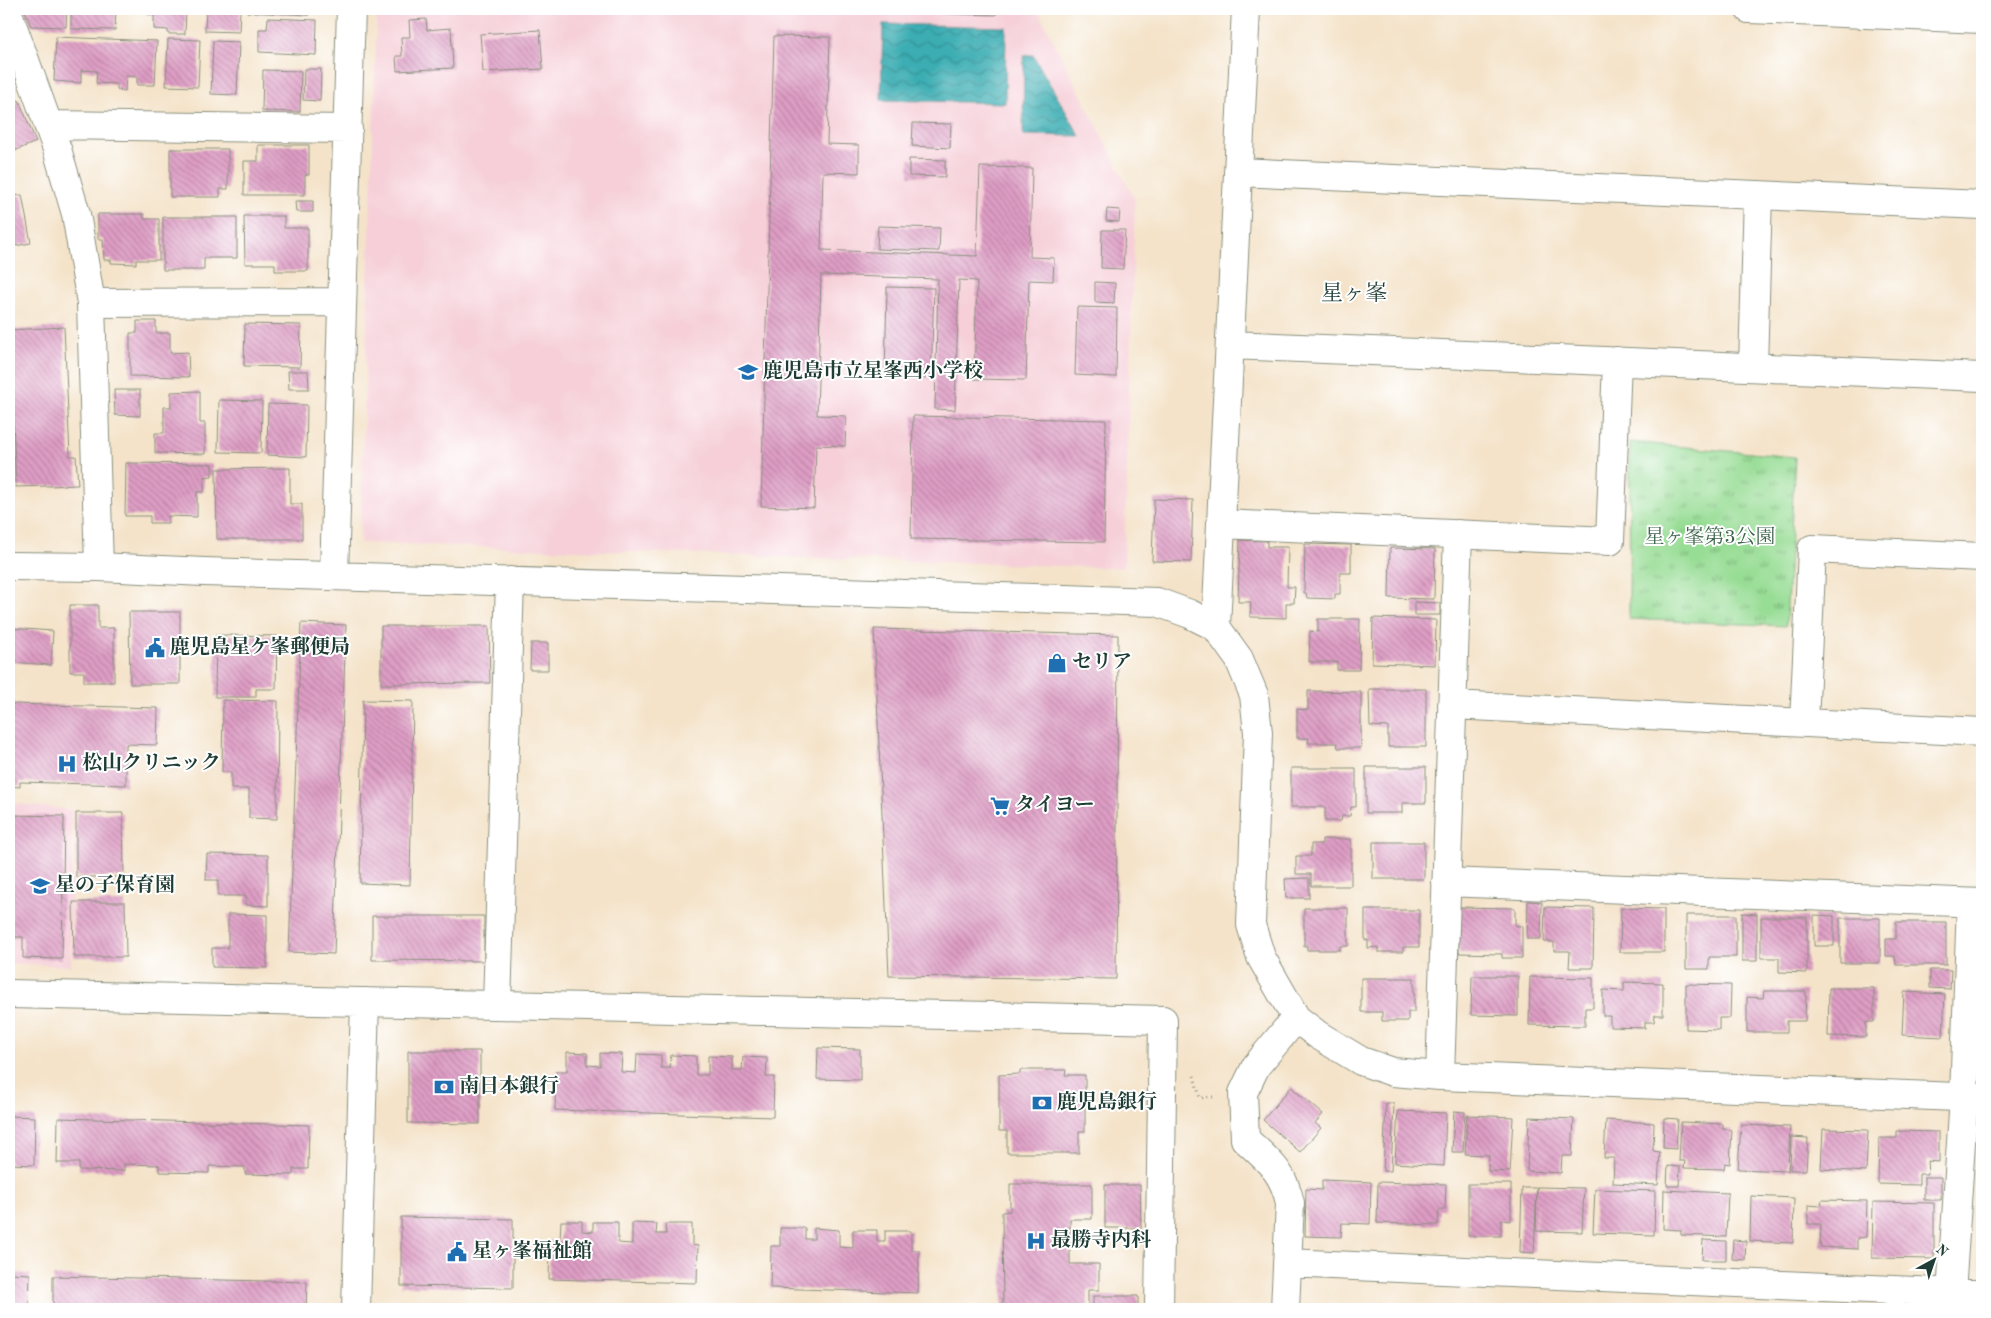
<svg xmlns="http://www.w3.org/2000/svg" width="1991" height="1318" viewBox="0 0 1991 1318" font-family="'Old Standard TT','Noto Serif JP',serif">
  <defs>
    <pattern id="grass-tufts" width="24" height="20" patternUnits="userSpaceOnUse" patternTransform="scale(1.25)"><rect width="24" height="20" fill="#98dd95"/><path d="M3 7l-1-3M5 7V3M7 7l1-3M15 17l-1-3M17 17v-4M19 17l1-3" fill="none" stroke="#7bb47a"/></pattern>
    <pattern id="water-waves" width="16" height="10" patternUnits="userSpaceOnUse" patternTransform="scale(1.25)"><rect width="16" height="10" fill="#3badb3"/><path d="M0 5q4-4 8 0t8 0" fill="none" stroke="#318e92"/></pattern>
    <pattern id="building-back-hatch" width="6" height="6" patternUnits="userSpaceOnUse" patternTransform="scale(1.25)"><rect width="6" height="6" fill="#df9dc5"/><path d="M-1 5l2 2M0 0l6 6M5-1l2 2" fill="none" stroke="#b481a1"/></pattern>
  </defs>
  <rect width="100%" height="100%" fill="#fff"/>
  <filter id="ink" filterUnits="userSpaceOnUse"><feTurbulence type="fractalNoise" baseFrequency=".02" numOctaves="2"/><feDisplacementMap in="SourceGraphic" scale="10" xChannelSelector="R" yChannelSelector="G"/><feConvolveMatrix kernelMatrix="1 2 1 2 8 2 1 2 1" color-interpolation-filters="sRGB"/></filter>
  <filter id="wash" filterUnits="userSpaceOnUse"><feTurbulence type="fractalNoise" baseFrequency=".0096" numOctaves="4" result="noise"/><feDisplacementMap in="SourceGraphic" scale="20" xChannelSelector="R" yChannelSelector="G"/><feGaussianBlur stdDeviation="1.12" result="paint"/><feColorMatrix in="noise" values="0 0 0 0 0 0 0 0 0 0 0 0 0 0 0 0 0 1.4 0 .05"/><feComposite in="paint" operator="in"/></filter>
  <g filter="url(#wash)">
    <rect width="100%" height="100%" fill="#f4e3c9"/>
    <path fill="#f6cfd8" d="M 377,9 L 1037,9 L 1135,200 L 1124,568 L 360,543 Z
      M 9,803 L 72,810 L 71,966 L 9,963 Z"/>
    <path fill="url(#grass-tufts)" stroke="#5c8d64" d="M 1630,442 L 1795,457 L 1786,626 L 1629,619 Z"/>
    <path fill="url(#water-waves)" stroke="#2d7574" d="M 883,24 L 1006,27 L 1005,103 L 881,100 Z
      M 1024,55 L 1033,55 L 1080,136 L 1023,135 Z"/>
    <g id="blocks">
      <path fill="url(#building-back-hatch)" d="M 24,9 L 67,9 L 66,27 L 31,26 Z
        M 71,9 L 116,9 L 115,30 L 71,29 Z
        M 147,9 L 186,9 L 185,34 L 168,34 L 168,30 L 154,29 L 154,15 L 147,14 Z
        M 206,9 L 240,9 L 239,32 L 205,31 Z
        M 247,9 L 309,9 L 309,15 L 247,12 Z
        M 921,9 L 996,9 L 996,15 L 921,13 Z
        M 268,18 L 317,20 L 316,55 L 259,52 L 259,29 L 267,29 Z
        M 426,19 L 427,30 L 451,28 L 453,68 L 397,71 L 396,56 L 402,56 L 401,37 L 410,37 L 409,20 Z
        M 540,30 L 543,69 L 483,72 L 480,34 Z
        M 774,36 L 830,37 L 827,144 L 859,145 L 859,173 L 823,172 L 821,250 L 977,256 L 980,167 L 1032,168 L 1030,257 L 1054,258 L 1053,281 L 1029,280 L 1026,380 L 974,379 L 977,281 L 959,280 L 955,410 L 935,409 L 938,279 L 821,275 L 817,415 L 846,416 L 845,446 L 816,445 L 814,508 L 761,506 Z
        M 56,37 L 157,41 L 155,85 L 137,85 L 137,77 L 126,76 L 125,91 L 117,90 L 117,84 L 96,83 L 97,71 L 81,70 L 81,83 L 54,81 Z
        M 168,39 L 200,40 L 198,87 L 166,86 Z
        M 213,41 L 239,42 L 237,95 L 211,94 Z
        M 304,69 L 321,69 L 320,101 L 303,100 Z
        M 263,70 L 301,71 L 300,112 L 262,111 Z
        M 19,100 L 36,142 L 9,153 L 9,104 Z
        M 913,123 L 951,124 L 950,148 L 912,146 Z
        M 258,145 L 309,145 L 309,175 L 305,175 L 305,195 L 244,195 L 244,161 L 258,161 Z
        M 170,149 L 228,149 L 228,189 L 220,189 L 220,197 L 170,197 Z
        M 909,159 L 945,160 L 945,177 L 909,176 Z
        M 11,190 L 13,196 L 22,195 L 31,243 L 9,247 L 9,191 Z
        M 295,201 L 313,201 L 313,212 L 296,212 Z
        M 1107,209 L 1120,210 L 1119,222 L 1106,221 Z
        M 98,214 L 144,214 L 144,219 L 159,219 L 159,260 L 136,260 L 136,264 L 111,263 L 111,260 L 104,260 L 103,239 L 98,239 Z
        M 244,216 L 284,216 L 284,228 L 308,228 L 308,271 L 275,271 L 275,264 L 245,264 Z
        M 163,217 L 237,217 L 237,258 L 204,258 L 204,270 L 163,270 Z
        M 878,226 L 940,228 L 939,251 L 877,249 Z
        M 1102,230 L 1125,230 L 1123,269 L 1101,268 Z
        M 1095,282 L 1115,283 L 1114,303 L 1095,302 Z
        M 887,287 L 934,288 L 931,378 L 885,377 Z
        M 1077,307 L 1117,308 L 1116,377 L 1075,375 Z
        M 137,321 L 156,321 L 156,333 L 170,333 L 170,353 L 188,352 L 189,377 L 130,376 L 130,333 L 137,333 Z
        M 245,324 L 301,325 L 300,367 L 244,366 Z
        M 64,327 L 70,456 L 76,456 L 78,485 L 16,487 L 9,330 Z
        M 288,371 L 308,371 L 309,389 L 289,389 Z
        M 114,390 L 140,390 L 140,416 L 115,415 Z
        M 200,391 L 200,423 L 205,423 L 205,454 L 155,453 L 155,433 L 164,433 L 164,407 L 171,407 L 171,392 Z
        M 219,400 L 262,401 L 261,453 L 218,452 Z
        M 268,404 L 307,405 L 306,457 L 267,455 Z
        M 913,416 L 1106,420 L 1104,542 L 911,539 Z
        M 126,463 L 212,464 L 212,476 L 204,477 L 204,492 L 197,492 L 197,517 L 168,516 L 168,523 L 150,523 L 150,516 L 125,516 Z
        M 290,468 L 290,504 L 302,504 L 302,539 L 217,539 L 216,469 Z
        M 1154,499 L 1193,500 L 1191,562 L 1152,561 Z
        M 1240,540 L 1267,541 L 1267,547 L 1288,547 L 1287,587 L 1295,587 L 1294,603 L 1286,603 L 1286,618 L 1250,617 L 1251,602 L 1238,602 Z
        M 1305,544 L 1351,545 L 1351,573 L 1340,573 L 1340,594 L 1335,594 L 1335,599 L 1307,598 L 1306,593 L 1304,593 Z
        M 1390,548 L 1435,549 L 1434,599 L 1389,598 Z
        M 1414,602 L 1440,603 L 1440,615 L 1414,615 Z
        M 70,605 L 98,605 L 98,628 L 114,628 L 114,682 L 84,682 L 84,672 L 70,672 Z
        M 129,612 L 180,612 L 180,684 L 130,684 Z
        M 1373,618 L 1436,620 L 1435,665 L 1372,663 Z
        M 1318,619 L 1360,619 L 1359,670 L 1337,670 L 1337,662 L 1309,662 L 1310,631 L 1318,632 Z
        M 301,623 L 346,625 L 334,954 L 289,952 Z
        M 381,626 L 489,626 L 490,683 L 381,684 Z
        M 9,628 L 53,631 L 51,665 L 9,662 Z
        M 874,629 L 1118,635 L 1116,979 L 889,976 Z
        M 216,635 L 277,636 L 276,689 L 256,689 L 256,697 L 215,697 Z
        M 531,643 L 548,643 L 548,670 L 530,670 Z
        M 1369,689 L 1426,689 L 1426,747 L 1388,747 L 1388,727 L 1370,726 Z
        M 1308,691 L 1361,692 L 1361,748 L 1338,748 L 1337,743 L 1308,743 L 1309,738 L 1297,738 L 1297,709 L 1308,710 Z
        M 223,700 L 278,701 L 277,819 L 249,818 L 249,789 L 231,789 L 231,772 L 222,772 Z
        M 363,700 L 413,701 L 410,885 L 360,883 Z
        M 12,704 L 158,708 L 157,745 L 126,744 L 126,785 L 20,782 L 20,787 L 9,786 L 9,730 L 11,730 Z
        M 1366,767 L 1426,767 L 1426,803 L 1402,803 L 1402,813 L 1366,813 Z
        M 1291,768 L 1356,768 L 1356,807 L 1351,807 L 1350,816 L 1342,816 L 1341,821 L 1325,821 L 1325,807 L 1291,807 Z
        M 76,813 L 123,813 L 124,877 L 76,877 Z
        M 9,815 L 64,816 L 62,959 L 23,958 L 23,937 L 11,937 L 12,875 L 9,875 Z
        M 1322,839 L 1351,839 L 1351,886 L 1311,886 L 1311,874 L 1296,874 L 1296,856 L 1311,856 L 1311,844 L 1322,844 Z
        M 1373,842 L 1424,842 L 1424,879 L 1373,879 Z
        M 207,854 L 268,855 L 268,906 L 246,905 L 246,896 L 218,896 L 218,880 L 206,880 Z
        M 1309,878 L 1309,898 L 1286,898 L 1285,879 Z
        M 1528,901 L 1542,902 L 1541,939 L 1527,939 Z
        M 73,902 L 125,902 L 126,957 L 74,957 Z
        M 1459,907 L 1515,908 L 1515,926 L 1522,926 L 1522,958 L 1502,958 L 1502,954 L 1459,953 Z
        M 1545,907 L 1594,908 L 1593,968 L 1569,968 L 1570,951 L 1554,951 L 1554,942 L 1544,942 Z
        M 1304,908 L 1348,908 L 1348,946 L 1340,946 L 1340,950 L 1307,950 L 1307,946 L 1304,946 Z
        M 1621,908 L 1664,909 L 1664,952 L 1620,952 Z
        M 1365,910 L 1419,910 L 1419,947 L 1403,947 L 1403,952 L 1378,952 L 1378,947 L 1368,948 L 1368,940 L 1365,941 Z
        M 1742,913 L 1757,914 L 1757,961 L 1742,961 Z
        M 228,914 L 267,915 L 267,968 L 212,967 L 212,948 L 228,948 Z
        M 1686,915 L 1736,915 L 1736,957 L 1709,957 L 1709,969 L 1686,969 Z
        M 1814,915 L 1834,916 L 1834,946 L 1814,946 Z
        M 372,916 L 484,916 L 484,961 L 372,960 Z
        M 1761,917 L 1807,917 L 1807,973 L 1779,972 L 1779,958 L 1761,958 Z
        M 1840,918 L 1880,918 L 1880,963 L 1840,963 Z
        M 1896,922 L 1946,922 L 1946,965 L 1896,965 L 1895,956 L 1886,956 L 1886,939 L 1896,939 Z
        M 1930,970 L 1951,970 L 1950,989 L 1930,988 Z
        M 1472,976 L 1518,976 L 1518,1016 L 1471,1015 Z
        M 1530,977 L 1593,978 L 1593,1008 L 1585,1008 L 1585,1026 L 1529,1025 Z
        M 1361,978 L 1414,978 L 1414,1012 L 1408,1012 L 1408,1021 L 1382,1021 L 1382,1012 L 1361,1012 Z
        M 1624,982 L 1663,983 L 1663,1015 L 1655,1015 L 1654,1022 L 1645,1022 L 1645,1028 L 1610,1027 L 1610,1016 L 1603,1016 L 1603,990 L 1624,991 Z
        M 1686,984 L 1731,985 L 1730,1018 L 1719,1018 L 1719,1030 L 1686,1029 Z
        M 1829,988 L 1874,988 L 1874,1022 L 1866,1022 L 1866,1037 L 1828,1036 Z
        M 1764,991 L 1806,991 L 1805,1021 L 1787,1021 L 1787,1032 L 1747,1032 L 1747,997 L 1763,998 Z
        M 1904,992 L 1945,994 L 1943,1037 L 1902,1035 Z
        M 818,1048 L 860,1049 L 860,1080 L 817,1079 Z
        M 408,1051 L 480,1051 L 480,1124 L 408,1123 Z
        M 567,1052 L 587,1053 L 587,1065 L 600,1066 L 600,1053 L 622,1054 L 621,1072 L 636,1073 L 637,1054 L 661,1055 L 661,1068 L 670,1068 L 671,1055 L 696,1056 L 696,1075 L 708,1075 L 708,1056 L 732,1057 L 732,1070 L 742,1070 L 743,1057 L 767,1058 L 766,1077 L 774,1077 L 773,1117 L 555,1110 L 556,1071 L 567,1071 Z
        M 1020,1070 L 1066,1070 L 1065,1075 L 1085,1075 L 1085,1131 L 1079,1131 L 1079,1153 L 1007,1153 L 1007,1131 L 999,1131 L 999,1075 L 1020,1074 Z
        M 1291,1087 L 1323,1114 L 1315,1123 L 1321,1128 L 1300,1152 L 1263,1120 Z
        M 1386,1103 L 1394,1103 L 1391,1171 L 1383,1171 Z
        M 1398,1111 L 1446,1113 L 1444,1166 L 1395,1163 Z
        M 1454,1111 L 1465,1112 L 1463,1152 L 1452,1152 Z
        M 1467,1115 L 1513,1117 L 1510,1172 L 1488,1171 L 1489,1155 L 1465,1154 Z
        M 9,1116 L 35,1117 L 34,1165 L 9,1164 Z
        M 1529,1117 L 1574,1119 L 1572,1156 L 1562,1156 L 1561,1173 L 1527,1171 Z
        M 58,1118 L 309,1125 L 308,1169 L 293,1169 L 293,1175 L 245,1174 L 245,1167 L 209,1166 L 209,1173 L 159,1172 L 159,1165 L 124,1164 L 124,1171 L 79,1170 L 79,1163 L 57,1163 Z
        M 1664,1118 L 1678,1119 L 1676,1149 L 1663,1148 Z
        M 1606,1120 L 1654,1123 L 1653,1151 L 1660,1152 L 1658,1185 L 1613,1183 L 1614,1158 L 1604,1158 Z
        M 1681,1122 L 1723,1124 L 1723,1129 L 1732,1130 L 1730,1164 L 1725,1163 L 1724,1169 L 1684,1168 L 1685,1161 L 1679,1161 Z
        M 1741,1125 L 1790,1127 L 1788,1171 L 1738,1169 Z
        M 1823,1129 L 1868,1130 L 1866,1172 L 1821,1169 Z
        M 1897,1131 L 1939,1132 L 1939,1162 L 1927,1161 L 1928,1174 L 1919,1174 L 1919,1185 L 1878,1184 L 1879,1138 L 1897,1138 Z
        M 1791,1137 L 1808,1138 L 1806,1170 L 1790,1170 Z
        M 1668,1166 L 1680,1167 L 1679,1186 L 1667,1186 Z
        M 1924,1177 L 1941,1177 L 1941,1200 L 1924,1200 Z
        M 1322,1180 L 1371,1182 L 1370,1224 L 1342,1223 L 1341,1237 L 1305,1236 L 1306,1189 L 1322,1190 Z
        M 1378,1182 L 1446,1184 L 1445,1210 L 1439,1210 L 1438,1225 L 1377,1223 Z
        M 1010,1184 L 1092,1184 L 1092,1219 L 1070,1219 L 1070,1264 L 1099,1264 L 1099,1290 L 1088,1290 L 1088,1309 L 1003,1309 L 1002,1212 L 1010,1211 Z
        M 1468,1184 L 1511,1184 L 1511,1221 L 1501,1220 L 1501,1236 L 1468,1236 Z
        M 1105,1185 L 1140,1185 L 1141,1228 L 1105,1228 Z
        M 1537,1187 L 1584,1188 L 1582,1232 L 1536,1231 Z
        M 1522,1188 L 1537,1188 L 1534,1253 L 1520,1252 Z
        M 1595,1189 L 1655,1191 L 1654,1235 L 1593,1233 Z
        M 1664,1190 L 1728,1193 L 1726,1237 L 1681,1235 L 1681,1230 L 1663,1229 Z
        M 1751,1196 L 1794,1198 L 1793,1243 L 1750,1241 Z
        M 1822,1200 L 1867,1201 L 1866,1237 L 1857,1238 L 1857,1249 L 1820,1247 L 1821,1224 L 1808,1224 L 1808,1205 L 1821,1206 Z
        M 1873,1202 L 1934,1203 L 1934,1259 L 1872,1258 Z
        M 401,1217 L 513,1219 L 513,1288 L 401,1286 Z
        M 561,1221 L 582,1221 L 582,1231 L 593,1232 L 593,1222 L 618,1222 L 618,1243 L 632,1244 L 632,1223 L 657,1224 L 656,1234 L 666,1234 L 665,1224 L 692,1224 L 692,1245 L 698,1246 L 697,1283 L 549,1279 L 550,1241 L 560,1241 Z
        M 780,1228 L 805,1228 L 805,1239 L 814,1239 L 814,1228 L 839,1230 L 839,1247 L 853,1248 L 853,1230 L 877,1230 L 877,1241 L 885,1241 L 885,1231 L 911,1231 L 911,1250 L 919,1250 L 918,1293 L 770,1288 L 771,1246 L 780,1246 Z
        M 1703,1240 L 1726,1241 L 1726,1260 L 1702,1260 Z
        M 1733,1240 L 1746,1241 L 1745,1260 L 1732,1259 Z
        M 9,1273 L 30,1274 L 29,1309 L 9,1309 Z
        M 53,1276 L 307,1282 L 306,1309 L 53,1309 Z
        M 1093,1296 L 1138,1296 L 1138,1309 L 1093,1309 Z"/>
    </g>
  </g>
  <g filter="url(#ink)">
    <use href="#blocks" fill-opacity="0" stroke="#8a907e" stroke-width="1"/>
    <g fill="none" stroke-linecap="round" stroke-linejoin="round">
      <defs>
        <path id="minor" d="M 1749,9 L 1982,19
          M 9,16 L 57,149 L 76,214 L 91,303 L 99,567
          M 48,125 L 348,129
          M 1238,172 L 1982,205
          M 91,303 L 342,302
          M 1230,345 L 1982,377
          M 1753,367 L 1758,195
          M 1221,524 L 1610,541 L 1617,361
          M 9,566 L 99,567 L 204,572 L 1157,602 L 1190,614 L 1216,627 L 1239,659 L 1254,695 L 1258,733 L 1251,925 L 1261,957 L 1296,1018 L 1318,1035 L 1361,1061 L 1393,1072 L 1440,1076 L 1982,1098
          M 334,575 L 351,9
          M 1216,627 L 1246,9
          M 1452,705 L 1982,732
          M 1804,723 L 1812,549 L 1982,557
          M 1446,882 L 1982,903
          M 9,994 L 1163,1020 L 1159,1309
          M 497,1005 L 510,581
          M 1440,1076 L 1458,534
          M 1287,1263 L 1982,1294
          M 356,1309 L 365,1002
          M 1285,1309 L 1290,1203 C 1283,1170 1268,1161 1245,1139 L 1243,1093 L 1256,1066 L 1296,1018
          M 1950,1309 L 1964,1097 L 1971,903"/>
      </defs>
      <use href="#minor" stroke="#8a907e" stroke-width="30"/>
      <path stroke="#8a907e" stroke-width="3" stroke-dasharray="1 4" stroke-linecap="butt" d="M 1194,1076 L 1200,1098 L 1213,1097"/>
      <use href="#minor" stroke="#fff" stroke-width="28"/>
    </g>
  </g>
  <defs>
    <symbol id="school-bare" viewBox="-9 -9 18 18"><path d="M0-5L7-2L0 1L-7-2ZM-4 1L0 2.5L4 1V4Q0 6-4 4Z" fill="#1f6fb2" stroke="#fff" stroke-width="2.5" paint-order="stroke"/></symbol>
    <symbol id="civic-bare" viewBox="-9 -9 18 18"><path d="M-.6-6.5H3V-4.5H.6V-3L4-1V1h2V6H-6V1h2V-1L-.6-3ZM-1.2 2.5V6h2.4V2.5Z" fill="#1f6fb2" stroke="#fff" stroke-width="2.5" paint-order="stroke"/></symbol>
    <symbol id="shop-bare" viewBox="-9 -9 18 18"><path d="M-5-2.5h2.3a2.7 3.5 0 0 1 5.4 0H5L5.5 6h-11ZM-1.5-2.5h3a1.5 2.3 0 0 0-3 0Z" fill="#1f6fb2" stroke="#fff" stroke-width="2.5" paint-order="stroke"/></symbol>
    <symbol id="hospital-bare" viewBox="-9 -9 18 18"><path d="M-5-5h3v3.5h4V-5h3V5h-3V1.5h-4V5h-3Z" fill="#1f6fb2" stroke="#fff" stroke-width="2.5" paint-order="stroke"/></symbol>
    <symbol id="supermarket-bare" viewBox="-9 -9 18 18"><path d="M-6-5.5h2.5l.6 2H6L4.5 2H-2.5L-4.4-4H-6ZM-1.5 3.2a1.3 1.3 0 1 0 .1 0ZM3 3.2a1.3 1.3 0 1 0 .1 0Z" fill="#1f6fb2" stroke="#fff" stroke-width="2.5" paint-order="stroke"/></symbol>
    <symbol id="bank-bare" viewBox="-9 -9 18 18"><path d="M-6-4H6V4H-6ZM0-2.3a2.3 2.3 0 1 0 0 4.6a2.3 2.3 0 1 0 0-4.6Z" fill="#1f6fb2" stroke="#fff" stroke-width="2.5" paint-order="stroke"/></symbol>
  </defs>
  <g fill-rule="evenodd">
    <use href="#school-bare" x="734" y="358" width="28" height="28"/>
    <use href="#civic-bare" x="141" y="634" width="28" height="28"/>
    <use href="#shop-bare" x="1043" y="649" width="28" height="28"/>
    <use href="#hospital-bare" x="53" y="750" width="28" height="28"/>
    <use href="#supermarket-bare" x="986" y="792" width="28" height="28"/>
    <use href="#school-bare" x="26" y="872" width="28" height="28"/>
    <use href="#bank-bare" x="430" y="1073" width="28" height="28"/>
    <use href="#bank-bare" x="1028" y="1089" width="28" height="28"/>
    <use href="#hospital-bare" x="1022" y="1227" width="28" height="28"/>
    <use href="#civic-bare" x="443" y="1238" width="28" height="28"/>
  </g>
  <g text-anchor="middle" dominant-baseline="central" stroke-width="4" stroke-linejoin="round" paint-order="stroke">
    <g font-size="20" font-weight="bold" fill="#1f3d34" stroke="#fff" text-anchor="start">
      <text x="763" y="372">鹿児島市立星峯西小学校</text>
      <text x="170" y="648">鹿児島星ケ峯郵便局</text>
      <text x="1072" y="663">セリア</text>
      <text x="82" y="764">松山クリニック</text>
      <text x="1015" y="806">タイヨー</text>
      <text x="55" y="886">星の子保育園</text>
      <text x="459" y="1087">南日本銀行</text>
      <text x="1057" y="1103">鹿児島銀行</text>
      <text x="1051" y="1241">最勝寺内科</text>
      <text x="472" y="1252">星ヶ峯福祉館</text>
    </g>
    <g font-size="20" fill="#3d654c" stroke="#fff">
      <text x="1710" y="538">星ヶ峯第3公園</text>
    </g>
    <g font-size="22" fill="#1f3d34" stroke="#fff">
      <text x="1354" y="294">星ヶ峯</text>
    </g>
  </g>
  <rect width="1991" height="1318" fill="none" stroke="#fff" stroke-width="30"/>
  <g transform="translate(1934 1260) rotate(40)" stroke="#ffffff" stroke-width="4" paint-order="stroke">
  <path d="M0-4L9 19L0 12L-9 19Z" fill="#1f3d34"/>
  <text y="-8" font-size="14" font-weight="bold" text-anchor="middle" fill="#1f3d34">N</text>
  </g>
</svg>
